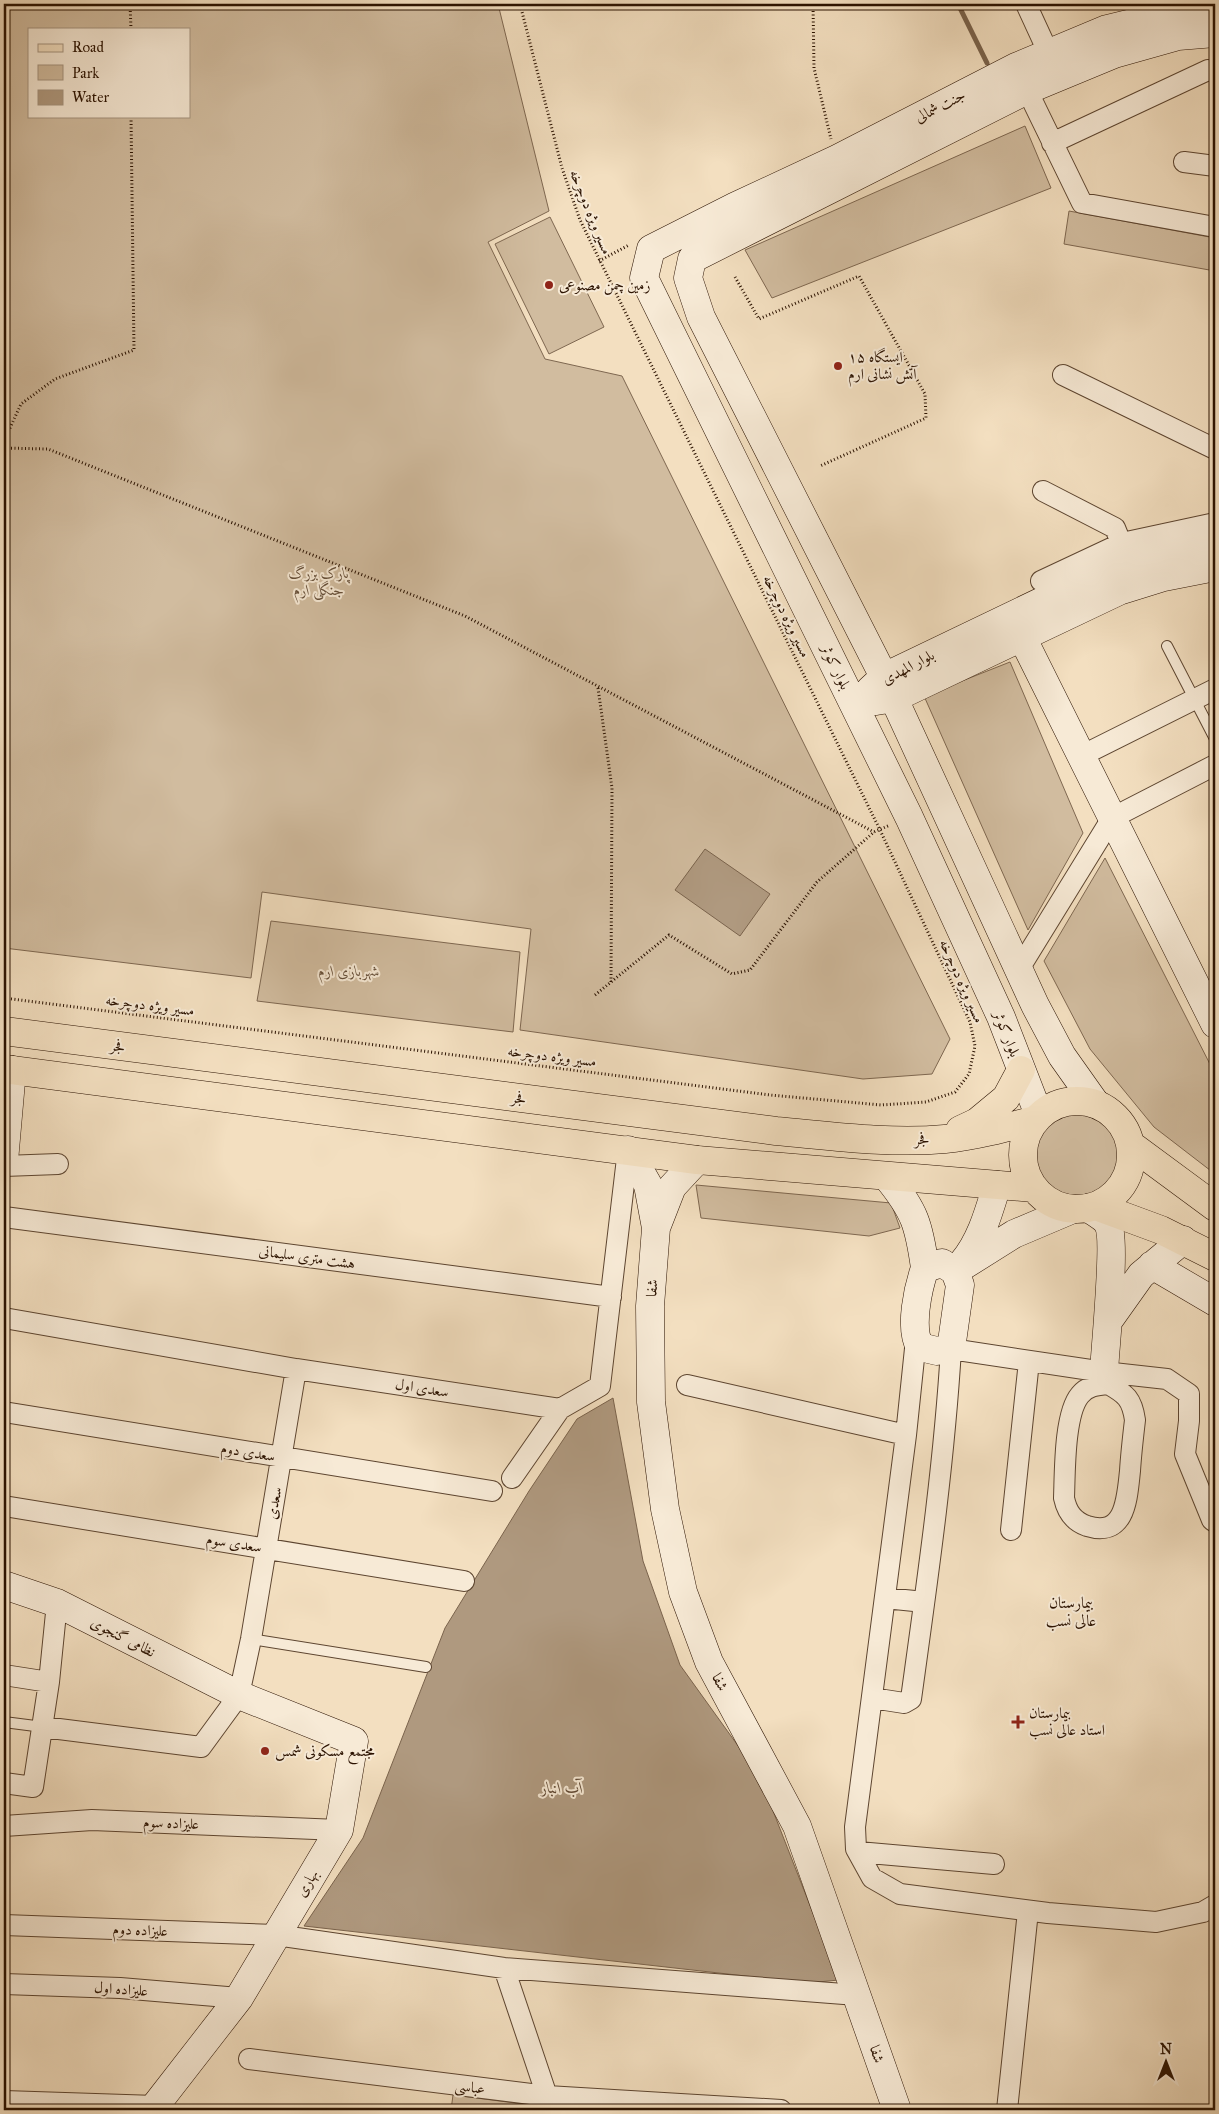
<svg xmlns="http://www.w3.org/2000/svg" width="1219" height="2114" viewBox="0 0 1219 2114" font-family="'IM FELL Great Primer',Amiri,serif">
  <rect width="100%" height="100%" fill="#f3dfc0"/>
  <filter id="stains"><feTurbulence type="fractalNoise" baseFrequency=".004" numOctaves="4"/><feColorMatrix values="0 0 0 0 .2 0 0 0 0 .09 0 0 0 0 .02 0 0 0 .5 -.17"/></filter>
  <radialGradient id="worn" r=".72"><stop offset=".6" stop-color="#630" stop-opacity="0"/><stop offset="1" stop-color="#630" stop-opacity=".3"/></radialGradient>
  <path fill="#d1bc9f" stroke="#7e6750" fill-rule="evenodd" d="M 4,4 L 498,4 L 549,211 L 488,242 L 545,359 L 622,376 L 950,1039 L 932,1074 L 863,1079 L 520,1030 L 531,929 L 262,892 L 251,978 L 4,948 ZM 29,29 L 189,29 L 189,116 L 29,116 Z
    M 1025,126 L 1051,188 L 772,298 L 745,250 Z
    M 1069,211 L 1215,238 L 1215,271 L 1064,244 Z
    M 550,217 L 604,327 L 549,354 L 495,244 Z
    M 1010,662 L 1083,833 L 1028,930 L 924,696 Z
    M 1105,858 L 1215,1074 L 1215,1174 L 1154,1127 L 1090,1049 L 1044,961 Z
    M 271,921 L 520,952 L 513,1032 L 257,1001 Z
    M1035 1155a44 44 0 1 1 88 0a44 44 0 1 1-88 0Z
    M 696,1185 L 891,1203 L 900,1228 L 869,1236 L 701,1218 Z
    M 453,2095 L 523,2104 L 525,2110 L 451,2110 Z"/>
  <path fill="#af997f" stroke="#7a634c" d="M 705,849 L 770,894 L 740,936 L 675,890 Z
    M 613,1398 L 643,1561 L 680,1665 L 759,1775 L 839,1980 L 807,1983 L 304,1926 L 363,1838 L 445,1628 L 529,1491 L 577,1419 Z"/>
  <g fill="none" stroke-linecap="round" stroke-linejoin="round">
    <path stroke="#7a634c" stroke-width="5" d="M 958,4 L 987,63"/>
    <defs>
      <path id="lane" d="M 1167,646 L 1215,739
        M 251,1639 L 426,1667
        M 4,1722 L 43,1727"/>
      <path id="street" d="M 1026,4 L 1049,54
        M 1027,90 L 1082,203 L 1215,227
        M 1052,143 L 1208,70 L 1215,72
        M 1184,162 L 1215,166
        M 1063,375 L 1215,449
        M 1043,491 L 1115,528 L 1126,555
        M 1041,581 L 1122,543 L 1215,523
        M 1081,756 L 1215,689
        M 1019,969 L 1112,818 L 1215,765
        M 4,1166 L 58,1164
        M 4,1217 L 611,1297
        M 4,1318 L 296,1369 L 560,1409 L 600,1386 L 628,1150
        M 916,1339 L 906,1435 L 855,1827 L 856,1849 L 872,1878 L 900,1894 L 1048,1913 L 1156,1922 L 1203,1912 L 1215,1905
        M 1108,1384 C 1126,1394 1132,1399 1135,1420 C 1133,1437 1131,1454 1130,1471 C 1127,1498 1126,1538 1087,1526 C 1073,1521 1067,1512 1064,1498 C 1065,1473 1064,1414 1080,1395 C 1087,1386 1097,1385 1108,1384 Z
        M 687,1385 L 906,1435
        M 4,1412 L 492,1491
        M 512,1478 L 560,1409
        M 4,1506 L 464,1581
        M 1011,1530 L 1029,1361
        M 885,1598 L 924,1602
        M 4,1675 L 49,1682
        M 872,1698 L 904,1703 L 911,1699 C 927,1583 944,1466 951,1349 L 1104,1372 L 1167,1379 L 1189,1394 L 1189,1421 L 1185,1454 L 1212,1520 L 1215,1522
        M 43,1727 L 201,1747 L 239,1695 L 251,1639 L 296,1369
        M 4,1783 L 33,1787 L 49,1682 L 57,1603
        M 4,1826 L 92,1820 L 339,1830
        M 858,1852 L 994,1864
        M 4,1925 L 276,1935 L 504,1968 L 857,1995
        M 504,1968 L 547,2096 L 556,2105
        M 4,1984 L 120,1988 L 239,1998
        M 249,2059 L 547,2096 L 781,2110
        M 4,2101 L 156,2106
        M 1007,2110 L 1028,1911"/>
      <path id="secondary" d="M 692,259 L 688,278 L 701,317 L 884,677 L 1035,1005 L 1062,1056 L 1096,1104
        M 692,259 L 1027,90 L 1114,54 L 1178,36 L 1215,33
        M 1022,637 L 1215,1024
        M 870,690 L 884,677 L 1128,560 L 1182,547 L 1215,541
        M 876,701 L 894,698 L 1119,591 L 1164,577 L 1215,567
        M 1039,1115 L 1001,1017 L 909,817 L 644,278 L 651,249 L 734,207 L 837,159 L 1016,67 L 1107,29 L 1186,10 L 1215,10
        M 628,1150 L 648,1185 L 656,1228 L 672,1187 L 697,1160
        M 4,1161 L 12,1070
        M 887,1177 C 915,1211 919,1225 925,1268
        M 1088,1208 C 1094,1212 1103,1217 1107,1222 C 1117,1236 1105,1349 1104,1372
        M 656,1228 L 650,1306 L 651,1402 L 665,1509 L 683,1592 L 709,1662 L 797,1826 L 897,2110
        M 963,1262 C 981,1241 989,1211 997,1185
        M 942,1263 L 955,1271 L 960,1285 L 951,1349 L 937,1351 L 920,1347 C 909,1328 918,1288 925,1268 Z
        M 1152,1265 L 1215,1302
        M 955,1271 L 1014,1234 L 1073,1209
        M 1109,1320 L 1141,1275 L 1183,1240
        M 4,1585 L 57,1603 L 239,1695 L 354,1741 L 339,1830 L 239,1998 L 152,2110"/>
      <path id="primary" d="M 4,1031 L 776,1131 C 832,1136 889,1144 945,1139 C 975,1136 1005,1128 1035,1120
        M 4,1069 L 697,1160 L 1034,1188
        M1023 1155a54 54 0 1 1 108 0a54 54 0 1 1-108 0Z
        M 960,1130 L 977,1122 L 1006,1098 L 1021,1070
        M 1131,1145 L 1215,1207
        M 1096,1206 L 1161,1230 L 1215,1257"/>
    </defs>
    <use href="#lane" stroke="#5d4530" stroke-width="12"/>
    <use href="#street" stroke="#5d4530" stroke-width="22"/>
    <use href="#secondary" stroke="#2b1200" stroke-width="29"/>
    <use href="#primary" stroke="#2b1200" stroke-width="29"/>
    <path stroke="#2b1200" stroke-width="3" stroke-dasharray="1 2.5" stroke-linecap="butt" d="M 130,4 L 131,29
      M 813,4 L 814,68 L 831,139
      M 599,261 L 629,245
      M 735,277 L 759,319 L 859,276 L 925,394 L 926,418 L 820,466
      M 4,441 L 21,404 L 55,379 L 134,350 L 131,116
      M 4,448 L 48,449 L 465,616 L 874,832
      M 598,688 L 612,788 L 611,982
      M 595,995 L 669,935 L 732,974 L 750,970 L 817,882 L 874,832 L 890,825
      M 4,998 L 770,1095 L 881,1105 L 926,1102 L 955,1092 L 969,1074 L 975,1046 L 970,1022 L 880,830 L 580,220 L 562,168 L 520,4"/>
    <use href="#lane" stroke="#f7ead6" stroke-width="10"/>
    <use href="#street" stroke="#f7ead6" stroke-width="20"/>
    <use href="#secondary" stroke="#f7ead6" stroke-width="28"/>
    <use href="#primary" stroke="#f3dfc0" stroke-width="28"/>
  </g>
  <g fill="#8f2418" stroke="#f7ead6" stroke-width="2">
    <circle cx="549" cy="285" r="5"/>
    <circle cx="838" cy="366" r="5"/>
    <path d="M1015.5 1714.5h5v5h5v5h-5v5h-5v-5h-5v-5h5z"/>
    <circle cx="265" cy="1751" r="5"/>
  </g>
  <g text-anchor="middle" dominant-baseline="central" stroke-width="4" stroke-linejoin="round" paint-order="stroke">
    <g font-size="15" fill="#2b1200" stroke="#f7ead6">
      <text transform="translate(940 106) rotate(-27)">جنت شمالی</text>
      <text transform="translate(591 212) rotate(68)">مسیر ویژه دوچرخه</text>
      <text transform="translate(787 616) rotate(64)">مسیر ویژه دوچرخه</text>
      <text transform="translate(836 667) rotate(64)">بلوار کوثر</text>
      <text transform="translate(908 667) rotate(-28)">بلوار المهدی</text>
      <text transform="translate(962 981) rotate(66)">مسیر ویژه دوچرخه</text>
      <text transform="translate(150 1005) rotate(7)">مسیر ویژه دوچرخه</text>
      <text transform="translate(1007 1034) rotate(68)">بلوار کوثر</text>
      <text transform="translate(118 1046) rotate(7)">فجر</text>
      <text transform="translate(552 1056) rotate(7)">مسیر ویژه دوچرخه</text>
      <text transform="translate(519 1098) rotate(7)">فجر</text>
      <text transform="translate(922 1139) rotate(-1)">فجر</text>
      <text transform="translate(307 1257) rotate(8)">هشت متری سلیمانی</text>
      <text transform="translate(652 1288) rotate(-86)">شفا</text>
      <text transform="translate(422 1388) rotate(9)">سعدی اول</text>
      <text transform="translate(248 1452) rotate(9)">سعدی دوم</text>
      <text transform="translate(274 1503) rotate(-80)">سعدی</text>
      <text transform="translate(234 1543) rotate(9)">سعدی سوم</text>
      <text transform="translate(123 1637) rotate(27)">نظامی گنجوی</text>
      <text transform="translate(720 1682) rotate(62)">شفا</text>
      <text transform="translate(171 1823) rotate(2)">علیزاده سوم</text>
      <text transform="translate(307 1883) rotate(-59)">بهاری</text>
      <text transform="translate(140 1930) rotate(2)">علیزاده دوم</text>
      <text transform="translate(121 1989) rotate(4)">علیزاده اول</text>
      <text transform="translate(877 2054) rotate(71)">شفا</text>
      <text transform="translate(470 2087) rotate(7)">عباسی</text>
    </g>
    <g font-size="15" fill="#2b1200" stroke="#f7ead6" text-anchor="start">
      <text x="559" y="285">زمین چمن مصنوعی</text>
      <text x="848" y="357">ایستگاه ۱۵<tspan x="848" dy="17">آتش نشانی ارم</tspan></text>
      <text x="1029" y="1713">بیمارستان<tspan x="1029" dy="17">استاد عالی نسب</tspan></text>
      <text x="275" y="1751">مجتمع مسکونی شمس</text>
    </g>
    <g font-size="15" font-style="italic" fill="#654e38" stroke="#f7ead6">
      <text x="319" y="573">پارک بزرگ<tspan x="319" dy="17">جنگلی ارم</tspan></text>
      <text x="349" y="971">شهربازی ارم</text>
    </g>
    <g font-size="16" fill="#2b1200" stroke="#f7ead6">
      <text x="1071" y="1602">بیمارستان<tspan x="1071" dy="18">عالی نسب</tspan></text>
    </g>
    <g font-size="16" font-style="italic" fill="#604833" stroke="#f7ead6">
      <text x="562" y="1787">آب انبار</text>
    </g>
  </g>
  <rect width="1219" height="2114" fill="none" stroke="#f3dfc0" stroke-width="20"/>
  <rect x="5" y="5" width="1209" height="2104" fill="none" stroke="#2b1200" stroke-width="2.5"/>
  <rect x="10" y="10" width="1199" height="2094" fill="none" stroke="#2b1200"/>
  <rect x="28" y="28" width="162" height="90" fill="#f7ead6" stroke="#a59480"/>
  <rect x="38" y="44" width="25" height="8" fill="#f3dfc0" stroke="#a59480"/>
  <text x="72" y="52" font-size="15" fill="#2b1200">Road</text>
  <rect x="38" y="65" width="25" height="15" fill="#d1bc9f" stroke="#a59480"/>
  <text x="72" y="78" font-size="15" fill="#2b1200">Park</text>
  <rect x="38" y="90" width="25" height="15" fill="#af997f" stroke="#a59480"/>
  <text x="72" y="102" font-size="15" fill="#2b1200">Water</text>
  <g transform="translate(1166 2062)" stroke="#f7ead6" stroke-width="4" paint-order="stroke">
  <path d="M0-4L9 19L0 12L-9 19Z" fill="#2b1200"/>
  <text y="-8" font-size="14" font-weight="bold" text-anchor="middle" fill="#2b1200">N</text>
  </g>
  <rect width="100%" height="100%" filter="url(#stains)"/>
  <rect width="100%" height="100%" fill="url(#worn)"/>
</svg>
